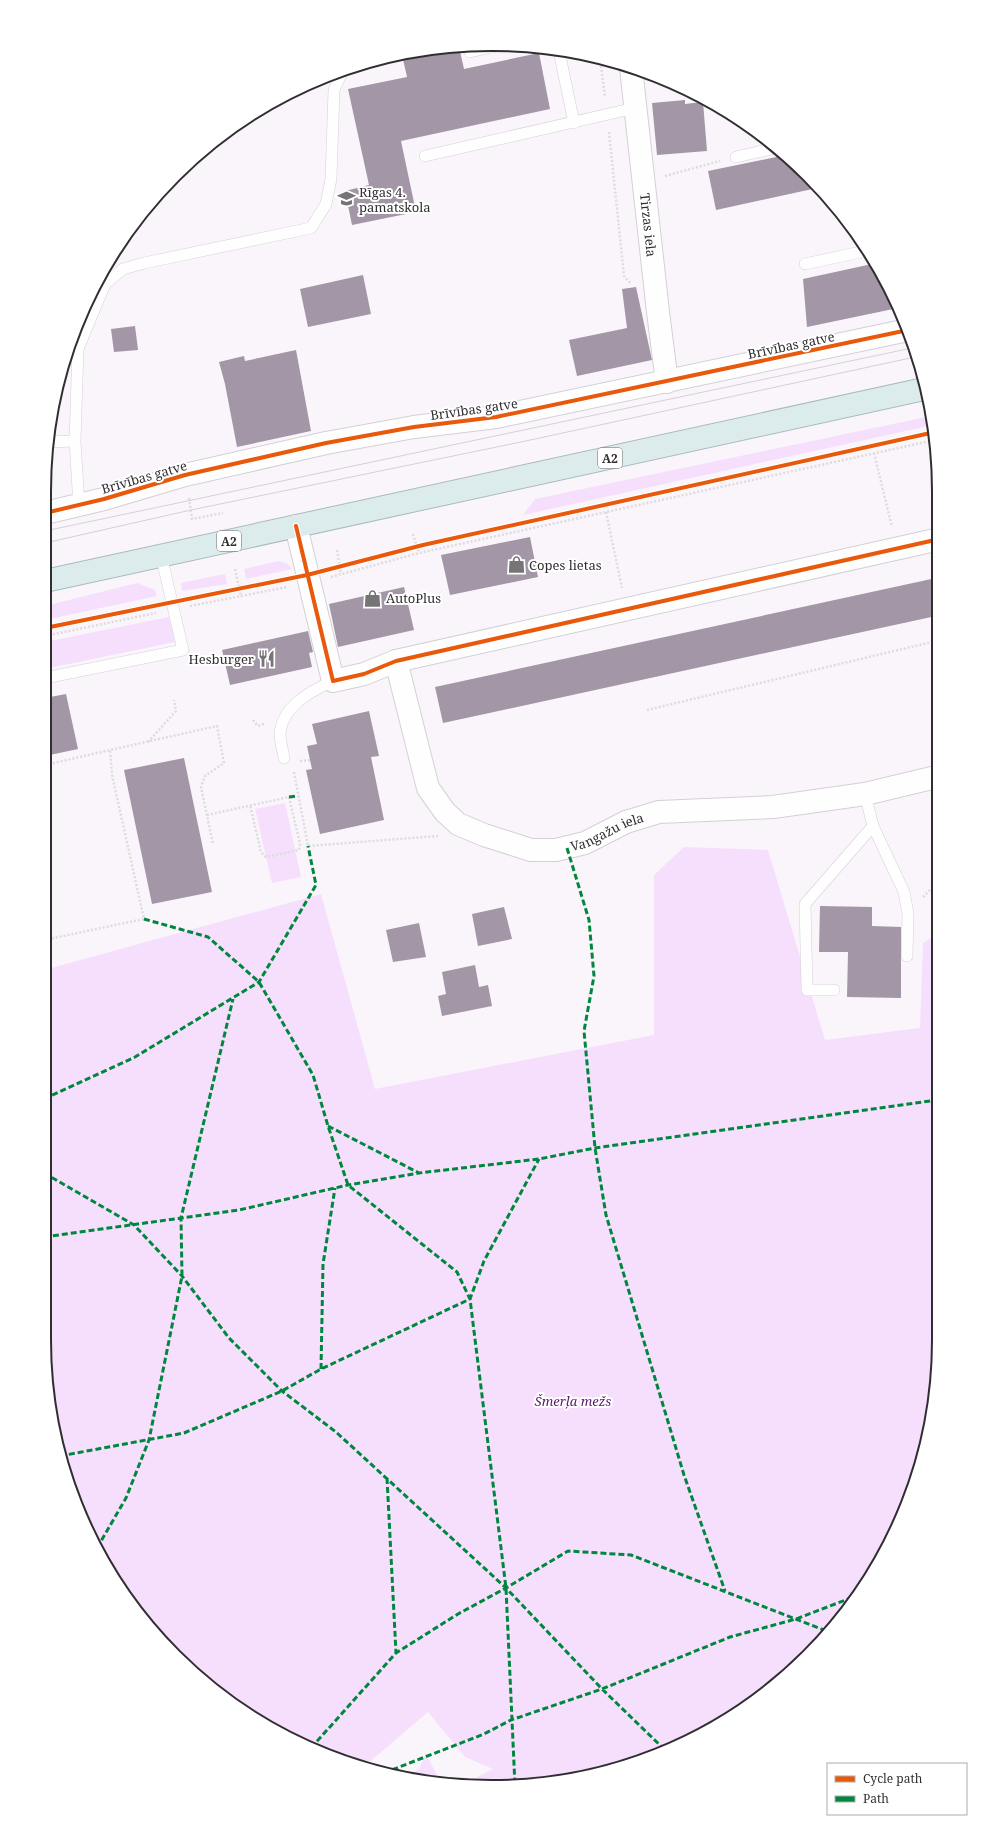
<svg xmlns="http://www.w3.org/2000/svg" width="983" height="1831" viewBox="0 0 983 1831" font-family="'Noto Serif',serif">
  <rect width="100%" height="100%" fill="#faf5fb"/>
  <path fill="#f5dffd" d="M 931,416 L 933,425 L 523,515 L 535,499 Z
    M 279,561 L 288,564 L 292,569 L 246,579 L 244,569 Z
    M 225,574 L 227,584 L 182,591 L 181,583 Z
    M 137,583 L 155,590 L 157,596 L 45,620 L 45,606 Z
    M 169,617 L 175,642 L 45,669 L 45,642 Z
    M 285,803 L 301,877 L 272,883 L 255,809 Z
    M 684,847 L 768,850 L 825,1040 L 920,1028 L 923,943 L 937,935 L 938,1369 L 924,1456 L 893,1538 L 847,1612 L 808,1656 L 740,1711 L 689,1741 L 608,1772 L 521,1786 L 462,1786 L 408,1777 L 419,1769 L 426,1753 L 438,1778 L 462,1785 L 493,1769 L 465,1757 L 428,1712 L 367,1764 L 380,1773 L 320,1753 L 243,1712 L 196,1676 L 137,1612 L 104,1563 L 68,1484 L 53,1427 L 44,1339 L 44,970 L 321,894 L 375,1089 L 654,1035 L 654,875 Z"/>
  <path fill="#a396a6" d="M 459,47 L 464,69 L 539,53 L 550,109 L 401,141 L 416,212 L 352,225 L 345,191 L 369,185 L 348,89 L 407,77 L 402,55 L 433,48 Z
    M 685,100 L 685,104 L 703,102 L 707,151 L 657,155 L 652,103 Z
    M 786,155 L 817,188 L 716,210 L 708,171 Z
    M 872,264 L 898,308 L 807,327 L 803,279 Z
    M 363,275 L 371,314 L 308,327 L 300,289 Z
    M 636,287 L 652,360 L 577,376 L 569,340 L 627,328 L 622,289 Z
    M 135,326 L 138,350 L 114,352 L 111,329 Z
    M 296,350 L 311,431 L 237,447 L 225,384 L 219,362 L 244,356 L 245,361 Z
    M 530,537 L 538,577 L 450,595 L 441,555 Z
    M 936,578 L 936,616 L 443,723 L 435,687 Z
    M 404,587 L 414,630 L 338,647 L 329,604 Z
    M 308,631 L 313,652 L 309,653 L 312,667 L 230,685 L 222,650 Z
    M 66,694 L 78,749 L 45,756 L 45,698 Z
    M 369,711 L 379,756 L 371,757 L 384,820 L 320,834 L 306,770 L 312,769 L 307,746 L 317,744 L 312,724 Z
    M 184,758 L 212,892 L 152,904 L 124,770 Z
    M 820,906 L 872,907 L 872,926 L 901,927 L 901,998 L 847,997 L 848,952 L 819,952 Z
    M 504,907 L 512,939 L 478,946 L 472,914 Z
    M 419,923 L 426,957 L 393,962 L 386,930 Z
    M 475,965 L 479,987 L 488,985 L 492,1006 L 442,1016 L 438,996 L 446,994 L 442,972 Z"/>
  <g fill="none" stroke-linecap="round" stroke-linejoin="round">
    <defs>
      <path id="service" d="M 559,51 L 574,123
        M 470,52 L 496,46
        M 425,156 L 635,108
        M 736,157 L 776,148
        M 805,264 L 865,251
        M 48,442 L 75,441
        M 79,506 L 75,441 L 78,349 L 105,284 L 123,269 L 144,263 L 311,228 L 326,204 L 331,179 L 334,90 L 343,70
        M 45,678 L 183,650 L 161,555
        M 284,758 C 283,751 280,741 280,734 C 282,706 311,691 333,681
        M 865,794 L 873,826 L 904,892 L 908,913 L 907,956
        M 834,990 L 807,990 L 805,904 L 873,826"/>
      <g id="minor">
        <path id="s1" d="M 631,68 L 658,312 L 667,382"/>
        <path d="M 45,513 L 104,499 L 185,475 L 326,443 L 414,427 L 496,417 L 908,330"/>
        <path d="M 296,526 L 333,681 L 364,674 L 396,661 L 935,540"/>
        <path id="s2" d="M 396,661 L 428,788 L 445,812 L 458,824 L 484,835 L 531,850 L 556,850 L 585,843 L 626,822 L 659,812 L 773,807 L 865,794 L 936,777"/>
      </g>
      <path id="trunk" d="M 45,581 L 924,389"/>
    </defs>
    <use href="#service" stroke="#d4d0d5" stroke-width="12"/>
    <use href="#minor" stroke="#d4d0d5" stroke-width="24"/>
    <use href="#trunk" stroke="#a9bbbe" stroke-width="24"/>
    <path stroke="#dddcdd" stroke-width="2.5" stroke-dasharray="2 2" stroke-linecap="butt" d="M 600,58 L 605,97
      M 609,132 L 624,276 L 631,284
      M 665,176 L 720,161
      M 874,453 L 892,527
      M 189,498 L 192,519 L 223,513
      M 606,512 L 622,588
      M 413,534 L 419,553
      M 337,550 L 341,574
      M 235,569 L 241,597
      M 331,577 L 419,553 L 935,440
      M 190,606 L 287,587
      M 45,636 L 156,613
      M 647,710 L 936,641
      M 253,720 L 258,726 L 264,724
      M 148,742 L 176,711 L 174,700
      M 300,761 L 310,760
      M 45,765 L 110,750
      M 294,772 L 308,846 L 438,836
      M 207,815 L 289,797 L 300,844 L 299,850 L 266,857 L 261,852 L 250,805
      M 923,897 L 937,883
      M 44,940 L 144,919 L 112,775 L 110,750 L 217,726 L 224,763 L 205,776 L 201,787 L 213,844"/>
    <use href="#service" stroke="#fefefe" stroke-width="11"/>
    <use href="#minor" stroke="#fefefe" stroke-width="22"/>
    <use href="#trunk" stroke="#dcecec" stroke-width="22"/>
    <path stroke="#d3d1d3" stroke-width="1" d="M 45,531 L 912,348
      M 45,543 L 191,510 L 521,442 L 915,357"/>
    <path stroke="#00873e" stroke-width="3" stroke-dasharray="6 3" stroke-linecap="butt" d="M 289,797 L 298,796
      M 567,848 L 589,920 L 594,976 L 584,1031 L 595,1148 L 606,1215 L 684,1475 L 725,1591
      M 144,919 L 208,937 L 259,982 L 313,1075 L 328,1126 L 348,1185 L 457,1272 L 470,1299 L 506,1588 L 515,1786
      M 44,1099 L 135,1057 L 259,982 L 316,885 L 308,846
      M 328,1126 L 419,1173
      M 44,1173 L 134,1225 L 182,1276 L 229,1338 L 282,1391 L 336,1432 L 506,1588 L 602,1689 L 665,1750
      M 44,1237 L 239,1210 L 348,1185 L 419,1173 L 539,1159 L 595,1148 L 937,1100
      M 321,1369 L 323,1264 L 335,1188
      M 60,1456 L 184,1433 L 282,1391 L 321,1369 L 470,1299 L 484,1261 L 539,1159
      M 387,1478 L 396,1653
      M 97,1548 L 126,1498 L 149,1440 L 182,1276 L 181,1218 L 233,999
      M 311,1748 L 396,1653 L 458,1614 L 506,1588 L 568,1551 L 631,1555 L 829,1632
      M 384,1773 L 484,1734 L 511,1720 L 602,1689 L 730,1637 L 796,1619 L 856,1596"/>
    <defs>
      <path id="cycleway" d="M 45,513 L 104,499 L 185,475 L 326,443 L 414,427 L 496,417 L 908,330
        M 296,526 L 333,681 L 364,674 L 396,661 L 935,540
        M 45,628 L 307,575 L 423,545 L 935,432"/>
    </defs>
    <use href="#cycleway" stroke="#fff" stroke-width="6"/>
    <use href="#cycleway" stroke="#e8590c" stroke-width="4"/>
  </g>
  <defs>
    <symbol id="school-bare" viewBox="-9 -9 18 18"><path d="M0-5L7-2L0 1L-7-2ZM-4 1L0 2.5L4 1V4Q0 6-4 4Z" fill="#777478" stroke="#fff" stroke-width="2.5" paint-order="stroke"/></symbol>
    <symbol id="shop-bare" viewBox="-9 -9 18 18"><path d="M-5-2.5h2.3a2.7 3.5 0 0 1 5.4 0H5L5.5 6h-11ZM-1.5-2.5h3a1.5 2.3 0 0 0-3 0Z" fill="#777478" stroke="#fff" stroke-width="2.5" paint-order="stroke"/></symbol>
    <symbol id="restaurant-bare" viewBox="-9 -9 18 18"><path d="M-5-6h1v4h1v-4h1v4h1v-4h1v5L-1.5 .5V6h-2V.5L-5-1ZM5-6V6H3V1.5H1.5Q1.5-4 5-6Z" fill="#777478" stroke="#fff" stroke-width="2.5" paint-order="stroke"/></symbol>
  </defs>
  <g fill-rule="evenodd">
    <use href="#school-bare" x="334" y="186" width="25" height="25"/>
    <use href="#shop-bare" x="504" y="552" width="25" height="25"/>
    <use href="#shop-bare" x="360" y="586" width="25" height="25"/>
    <use href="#restaurant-bare" x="254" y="646" width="25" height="25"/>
  </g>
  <g text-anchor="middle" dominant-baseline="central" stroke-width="4" stroke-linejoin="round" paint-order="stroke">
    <g fill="#fff" stroke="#6f6d70" stroke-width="1">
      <rect x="598" y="448" width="24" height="20" rx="3"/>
      <rect x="217" y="531" width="24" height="20" rx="3"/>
    </g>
    <g font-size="12" font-weight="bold" fill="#312e32">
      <text x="610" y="458">A2</text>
      <text x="229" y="541">A2</text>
    </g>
    <g font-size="13" fill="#312e32" stroke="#fff" text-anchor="start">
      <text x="359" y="192">Rīgas 4.<tspan x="359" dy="15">pamatskola</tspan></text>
      <text x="529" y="565">Copes lietas</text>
      <text x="386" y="598">AutoPlus</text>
      <text x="254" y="659" text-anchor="end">Hesburger</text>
    </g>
    <g font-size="13" fill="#312e32" stroke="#fff">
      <text stroke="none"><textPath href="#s1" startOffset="158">Tirzas iela</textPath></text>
      <text transform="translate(791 345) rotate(-12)">Brīvības gatve</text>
      <text transform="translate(474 409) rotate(-8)">Brīvības gatve</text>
      <text transform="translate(144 477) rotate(-16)">Brīvības gatve</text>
      <text stroke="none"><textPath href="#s2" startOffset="335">Vangažu iela</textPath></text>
    </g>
    <g font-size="13" font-style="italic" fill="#5c1270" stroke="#fff">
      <text x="573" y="1401">Šmerļa mežs</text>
    </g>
  </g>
  <path d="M0 0H983V1831H0ZM491 51H492A440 440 0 0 1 932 491V1340A440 440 0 0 1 492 1780H491A440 440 0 0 1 51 1340V491A440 440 0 0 1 491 51Z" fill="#fff" fill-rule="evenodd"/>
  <path fill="none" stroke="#312e32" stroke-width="2" d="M491 51H492A440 440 0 0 1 932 491V1340A440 440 0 0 1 492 1780H491A440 440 0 0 1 51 1340V491A440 440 0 0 1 491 51Z"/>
  <rect x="827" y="1763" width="140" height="52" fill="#ffffff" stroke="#adabad"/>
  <rect x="835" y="1776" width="20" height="6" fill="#e8590c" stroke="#adabad"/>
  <text x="863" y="1783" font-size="12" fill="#312e32">Cycle path</text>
  <rect x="835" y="1796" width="20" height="6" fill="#00873e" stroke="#adabad"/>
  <text x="863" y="1803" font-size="12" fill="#312e32">Path</text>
</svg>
